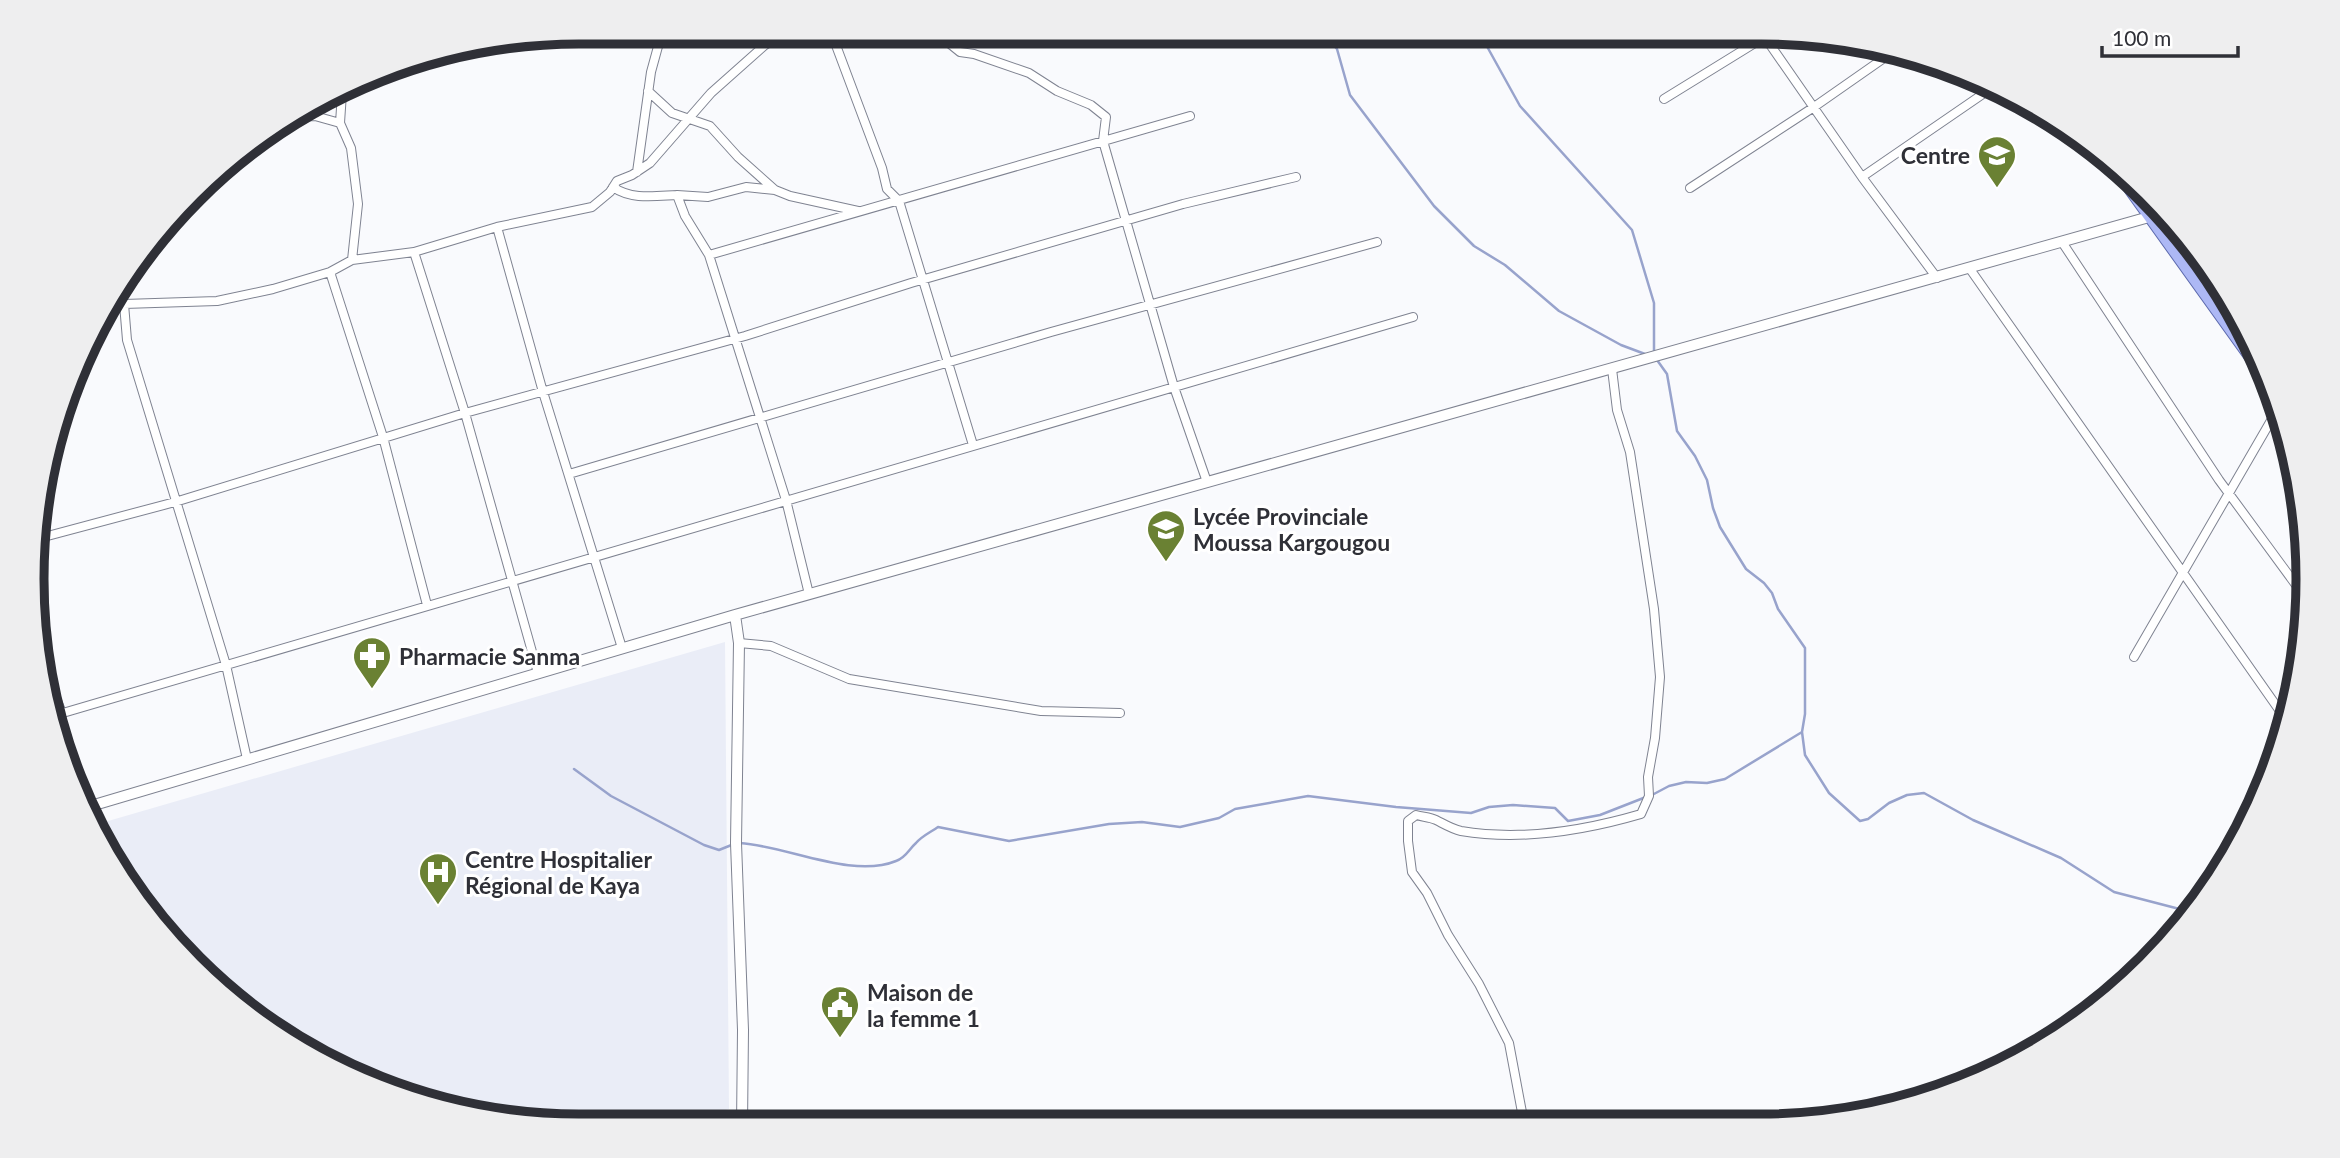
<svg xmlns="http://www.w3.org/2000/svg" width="2340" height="1158" viewBox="0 0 2340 1158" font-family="Lato,sans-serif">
  <rect width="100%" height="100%" fill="#f9fafd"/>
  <path fill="#eaedf7" d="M 725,642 L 729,1109 L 676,1125 L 544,1125 L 438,1108 L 337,1070 L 192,966 L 91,826 Z"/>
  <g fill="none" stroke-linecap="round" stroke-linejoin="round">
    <path stroke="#98a3cc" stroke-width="2.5" d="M 1322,32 L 1337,49 L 1350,95 L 1434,206 L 1474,246 L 1505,265 L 1559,311 L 1621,345 L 1645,354
      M 1479,32 L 1520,106 L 1632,230 L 1654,303 L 1654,353
      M 1657,360 L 1667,374 L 1677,431 L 1695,456 L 1707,480 L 1713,508 L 1720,527 L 1746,569 L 1764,583 L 1772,593 L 1778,609 L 1805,648 L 1805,714 L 1802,732 L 1805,755 L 1829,793 L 1860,821 L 1868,819 L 1889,803 L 1907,795 L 1924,793 L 1973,820 L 2061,858 L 2114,892 L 2191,912
      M 574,769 L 611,796 L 704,845 L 719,850 L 734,844
      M 1652,795 L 1669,786 L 1686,782 L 1707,783 L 1725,779 L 1802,732
      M 740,843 C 787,846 852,879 896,861 C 906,858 909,849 916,843 C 922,836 931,832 938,827 L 1009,841 L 1109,824 L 1142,822 L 1180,827 L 1219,818 L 1235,809 L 1308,796 L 1396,807 L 1471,813 L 1489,807 L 1513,805 L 1555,808 L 1568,821 L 1600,815 L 1646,797"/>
    <defs>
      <path id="street" d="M 831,32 L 882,168 L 887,189 L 899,201 L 973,445
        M 934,32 L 964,40 L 979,32
        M 1762,33 L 1862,177 L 1937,278
        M 939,35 L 960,52 L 974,54 L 1029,73 L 1057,91 L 1091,105 L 1106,117 L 1103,141 L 1174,387 L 1207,482
        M 648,91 L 672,113 L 710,126 L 738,157 L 775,190
        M 342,93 L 340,123 L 351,148 L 358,204 L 352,260
        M 1664,99 L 1771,33
        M 297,117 L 315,116 L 340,123
        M 637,172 L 651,72 L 662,32
        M 1862,177 L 1996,85
        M 613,187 C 631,200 655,196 677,195 L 685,216 L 709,255 L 786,500 L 809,594
        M 1690,188 L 1814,107 L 1897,49
        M 677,195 L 708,197 L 746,187 L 775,190 L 790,196 L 858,211
        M 2149,217 L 2167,212
        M 497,227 L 543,392 L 622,648
        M 2062,242 L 2219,480 L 2307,600
        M 709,255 L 1190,116
        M 1970,269 L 2289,724
        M 330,272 L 383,437 L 427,605
        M 111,298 L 124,304 L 217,301 L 273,289 L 330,272 L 352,260 L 414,252
        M 124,304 L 127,340 L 226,665 L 247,759
        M 569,474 L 1051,332 L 1377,242
        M 40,538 L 175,502 L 465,413 L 745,336 L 911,283 L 1183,204 L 1296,177
        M 739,643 L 771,646 L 849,679 L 1041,711 L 1120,713
        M 36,648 L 62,713
        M 2134,657 L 2280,405
        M 538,673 L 465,413 L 414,252 L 497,227 L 592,207 L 610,192 L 617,181 L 632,175 L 650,163 L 711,93 L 765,45 L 784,32
        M 56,715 L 1413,317
        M 1524,1123 L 1509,1043 L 1479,984 L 1448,935 L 1427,893 L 1412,872 L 1408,841 L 1408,821 L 1416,815 C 1423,817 1430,817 1436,820 C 1444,824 1452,829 1461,831 C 1521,841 1583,831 1641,814 L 1649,796 L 1648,777 L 1655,738 L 1660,677 L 1654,609 L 1630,452 L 1617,410 L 1612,369"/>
      <path id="secondary" d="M 735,615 L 739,643 L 736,843 L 743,1030 L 742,1125
        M 84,808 L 735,615 L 2149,217"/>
      <path id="primary" d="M 2106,155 L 2273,388"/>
    </defs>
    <use href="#street" stroke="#7f8391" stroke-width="10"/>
    <use href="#secondary" stroke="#7f8391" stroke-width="12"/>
    <use href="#primary" stroke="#5d6aae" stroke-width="14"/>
    <use href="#street" stroke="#fff" stroke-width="8"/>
    <use href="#secondary" stroke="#fff" stroke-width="10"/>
    <use href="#primary" stroke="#adb8f5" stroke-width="12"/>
  </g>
  <defs>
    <symbol id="school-pin" viewBox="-11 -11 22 30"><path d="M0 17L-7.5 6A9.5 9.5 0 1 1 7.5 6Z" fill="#6a8133" stroke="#fff"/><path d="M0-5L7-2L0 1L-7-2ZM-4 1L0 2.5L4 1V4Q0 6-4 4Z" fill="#fff"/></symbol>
    <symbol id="pharmacy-pin" viewBox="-11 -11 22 30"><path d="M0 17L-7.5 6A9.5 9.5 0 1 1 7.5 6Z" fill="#6a8133" stroke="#fff"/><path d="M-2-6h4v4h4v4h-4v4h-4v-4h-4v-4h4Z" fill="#fff"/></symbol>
    <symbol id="hospital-pin" viewBox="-11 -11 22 30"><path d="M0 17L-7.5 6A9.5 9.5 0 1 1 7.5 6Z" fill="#6a8133" stroke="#fff"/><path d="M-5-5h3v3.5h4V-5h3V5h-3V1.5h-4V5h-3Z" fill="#fff"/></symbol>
    <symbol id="civic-pin" viewBox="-11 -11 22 30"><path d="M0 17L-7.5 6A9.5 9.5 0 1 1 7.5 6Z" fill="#6a8133" stroke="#fff"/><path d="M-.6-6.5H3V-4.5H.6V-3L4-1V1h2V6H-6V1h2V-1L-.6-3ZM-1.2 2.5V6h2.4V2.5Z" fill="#fff"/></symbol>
  </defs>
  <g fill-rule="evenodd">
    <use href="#school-pin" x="1975" y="133" width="44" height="60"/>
    <use href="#school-pin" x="1144" y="507" width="44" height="60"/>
    <use href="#pharmacy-pin" x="350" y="634" width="44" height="60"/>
    <use href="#hospital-pin" x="416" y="850" width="44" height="60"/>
    <use href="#civic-pin" x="818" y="983" width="44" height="60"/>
  </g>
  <g text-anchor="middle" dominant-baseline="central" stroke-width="6" stroke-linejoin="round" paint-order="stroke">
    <g font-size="23" font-weight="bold" fill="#2f3037" stroke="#fff" text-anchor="start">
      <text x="1970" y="155" text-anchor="end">Centre</text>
      <text x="1193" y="516">Lycée Provinciale<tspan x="1193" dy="26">Moussa Kargougou</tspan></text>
      <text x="399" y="656">Pharmacie Sanma</text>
      <text x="465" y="859">Centre Hospitalier<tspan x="465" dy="26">Régional de Kaya</tspan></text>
      <text x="867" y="992">Maison de<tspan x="867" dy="26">la femme 1</tspan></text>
    </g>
  </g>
  <path d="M0 0H2340V1158H0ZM579 44H1761A535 535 0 0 1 2296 579V579A535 535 0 0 1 1761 1114H579A535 535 0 0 1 44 579V579A535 535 0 0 1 579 44Z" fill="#eeeeef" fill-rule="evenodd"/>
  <path fill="none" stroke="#2f3037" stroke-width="9" d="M579 44H1761A535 535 0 0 1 2296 579V579A535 535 0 0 1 1761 1114H579A535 535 0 0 1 44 579V579A535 535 0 0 1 579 44Z"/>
  <path d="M2102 46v10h136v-10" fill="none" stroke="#2f3037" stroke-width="3.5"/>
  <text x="2112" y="46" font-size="21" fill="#2f3037" stroke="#ffffff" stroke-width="5" paint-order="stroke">100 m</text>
</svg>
